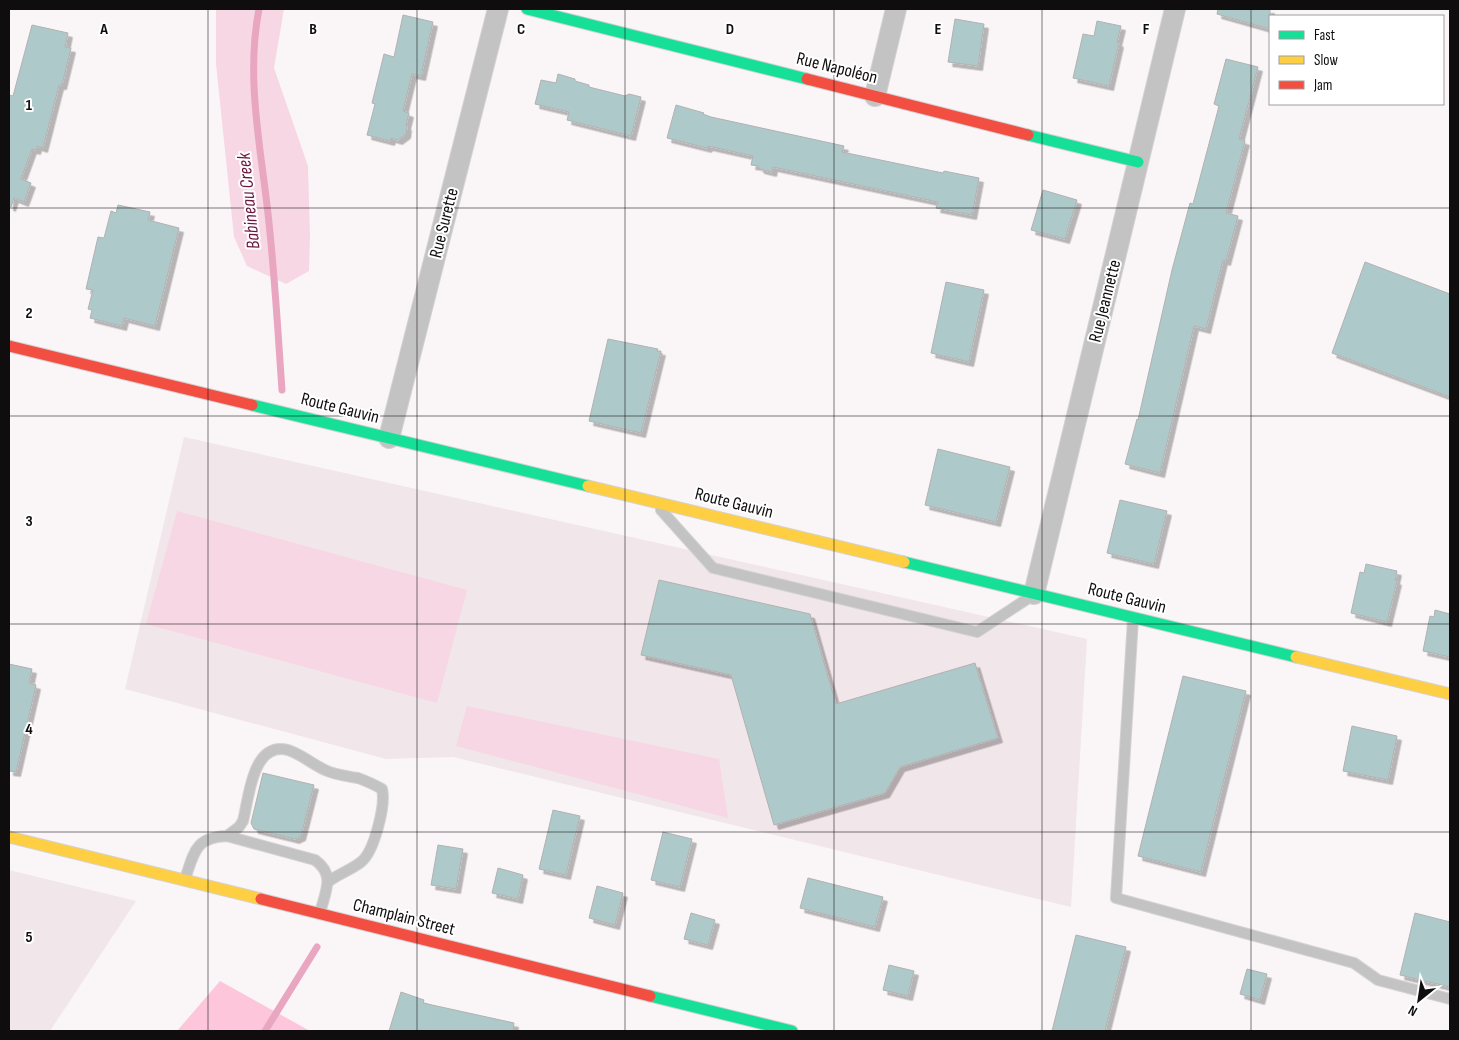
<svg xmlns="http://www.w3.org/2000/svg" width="1459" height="1040" viewBox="0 0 1459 1040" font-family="'Sofia Sans Condensed',sans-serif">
  <defs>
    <filter id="shadow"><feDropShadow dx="4.5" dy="4.5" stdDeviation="0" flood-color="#0004"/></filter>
  </defs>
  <rect width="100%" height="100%" fill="#faf6f8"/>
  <path fill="#f1e6ea" d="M 184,437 L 1087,639 L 1071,907 L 453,757 L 386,759 L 125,689 Z
    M 9,870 L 136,901 L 50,1031 L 9,1031 Z"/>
  <path fill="#f7d7e3" d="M 216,9 L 284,9 L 274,68 L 308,166 L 310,236 L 309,271 L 286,284 L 247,266 L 234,237 L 216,64 Z
    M 177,511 L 467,590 L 437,703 L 146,624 Z
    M 467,706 L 719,759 L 728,818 L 456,746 Z"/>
  <path fill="#fdc6db" d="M 220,981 L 310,1031 L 177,1031 Z"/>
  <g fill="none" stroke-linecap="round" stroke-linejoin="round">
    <path stroke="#e9a6c1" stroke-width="7" d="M 259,9 C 245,80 262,153 269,223 C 275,279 278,334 282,390
      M 265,1031 L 317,947"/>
  </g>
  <path fill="#aec9c9" stroke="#b2b1b2" filter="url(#shadow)" d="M 1218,9 L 1270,9 L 1270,29 L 1217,14 Z
    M 403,15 L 433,22 L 421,76 L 412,74 L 403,111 L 409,113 L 406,125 L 407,127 L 406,134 L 398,140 L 391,138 L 390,141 L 367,135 L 375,104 L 372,103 L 384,54 L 394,57 Z
    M 955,19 L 984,24 L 978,66 L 948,62 Z
    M 1097,21 L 1121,26 L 1117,42 L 1119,43 L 1109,86 L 1073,78 L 1083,34 L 1094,36 Z
    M 32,25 L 68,33 L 65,47 L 71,48 L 62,85 L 59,85 L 43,148 L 37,146 L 36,150 L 32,149 L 21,179 L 31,183 L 24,202 L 14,198 L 11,207 L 9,206 L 9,95 L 13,96 Z
    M 1226,59 L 1258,67 L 1239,139 L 1245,141 L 1226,213 L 1238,216 L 1226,261 L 1223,260 L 1206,329 L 1194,326 L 1160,473 L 1125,464 L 1137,419 L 1138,420 L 1172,270 L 1190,203 L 1193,204 L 1219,106 L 1214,104 Z
    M 558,74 L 575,79 L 575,81 L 589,85 L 589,87 L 625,96 L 629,94 L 641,97 L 631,136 L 567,120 L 569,112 L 535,104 L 541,80 L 556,83 Z
    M 676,105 L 704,113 L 703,114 L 711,117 L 844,146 L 842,152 L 943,173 L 944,171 L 979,178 L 972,215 L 936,208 L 938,202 L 773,167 L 772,172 L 760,169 L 758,166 L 751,165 L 753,156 L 708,146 L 707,148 L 667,138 Z
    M 1043,190 L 1077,200 L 1065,239 L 1031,230 Z
    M 118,205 L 150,212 L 148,220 L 179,228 L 155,326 L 124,318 L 122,326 L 90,318 L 92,310 L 88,309 L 93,290 L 86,289 L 98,237 L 104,238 L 111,211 L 116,213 Z
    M 1365,262 L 1450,294 L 1450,397 L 1332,353 Z
    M 946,282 L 984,290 L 969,362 L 931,353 Z
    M 608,339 L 658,349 L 657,351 L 661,351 L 641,433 L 589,421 Z
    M 938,449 L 1010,467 L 996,522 L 925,505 Z
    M 1120,500 L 1167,511 L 1154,564 L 1107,553 Z
    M 1366,564 L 1397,571 L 1395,580 L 1397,581 L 1387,622 L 1351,613 L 1360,572 L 1364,573 Z
    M 659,580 L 810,614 L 836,704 L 975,663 L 998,738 L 900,767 L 885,793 L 774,825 L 731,675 L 641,655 Z
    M 1435,610 L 1450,614 L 1450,657 L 1423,651 L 1430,616 L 1434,617 Z
    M 9,664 L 32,669 L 29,683 L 36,685 L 16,772 L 9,771 Z
    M 1183,676 L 1246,691 L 1201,872 L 1138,856 Z
    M 1352,726 L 1397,736 L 1388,780 L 1343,771 Z
    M 263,773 L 314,785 L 301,836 L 295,839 L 254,829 L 251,823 Z
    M 553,810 L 580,816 L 566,875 L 539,869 Z
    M 663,832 L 692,839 L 680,887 L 651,880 Z
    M 438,845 L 463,849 L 456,889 L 431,885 Z
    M 498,868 L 523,875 L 518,899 L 492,893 Z
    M 808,878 L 883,897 L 875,927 L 800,908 Z
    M 597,886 L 623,893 L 615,925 L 589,918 Z
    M 691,913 L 715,920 L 708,945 L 684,939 Z
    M 1415,913 L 1450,922 L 1450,987 L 1400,975 Z
    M 1076,935 L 1126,947 L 1105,1031 L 1052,1031 Z
    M 889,965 L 914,971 L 908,996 L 883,990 Z
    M 1247,969 L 1267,974 L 1260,1000 L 1240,994 Z
    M 401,992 L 424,1000 L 423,1003 L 514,1023 L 513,1031 L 389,1031 Z"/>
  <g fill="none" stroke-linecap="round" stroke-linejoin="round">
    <defs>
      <path id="lane" d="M 661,510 L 713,568 L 977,632 L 1030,597
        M 1133,619 L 1116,898 L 1354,963 L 1378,980 L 1450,999
        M 227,836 L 239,827 L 243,821 C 249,798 252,741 288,750 C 301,754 312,764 325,770 C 335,775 347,776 358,778 C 366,781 375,785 382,789 C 386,805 374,852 361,862 C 351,870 338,874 328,882
        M 185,879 C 194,853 195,837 227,836 L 315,860 C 336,875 325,892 320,913"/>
      <path id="street" d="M 875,96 L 896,9
        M 389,438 L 498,9
        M 1034,594 L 1175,9"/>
      <path id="fast" d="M 527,9 L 807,79
        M 1028,135 L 1138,162
        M 252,405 L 588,486
        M 904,562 L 1296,657
        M 650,996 L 792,1031"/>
      <path id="slow" d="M 588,486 L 904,562
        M 1296,657 L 1450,694
        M 9,837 L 261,899"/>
      <path id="jam" d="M 807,79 L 1028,135
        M 9,346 L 252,405
        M 261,899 L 650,996"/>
    </defs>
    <use href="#lane" stroke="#d4d2d3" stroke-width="12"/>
    <use href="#street" stroke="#d4d2d3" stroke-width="22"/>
    <use href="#fast" stroke="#d4d2d3" stroke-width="13"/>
    <use href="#slow" stroke="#d4d2d3" stroke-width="13"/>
    <use href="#jam" stroke="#d4d2d3" stroke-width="13"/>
    <use href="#lane" stroke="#c4c3c3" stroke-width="10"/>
    <use href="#street" stroke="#c4c3c3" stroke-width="20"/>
    <use href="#fast" stroke="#16e098" stroke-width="11"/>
    <use href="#slow" stroke="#ffcf43" stroke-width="11"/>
    <use href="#jam" stroke="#f24e42" stroke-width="11"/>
  </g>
  <path fill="none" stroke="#100d0e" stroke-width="1" stroke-opacity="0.55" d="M 208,9 L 208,1031M 417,9 L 417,1031M 625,9 L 625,1031M 834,9 L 834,1031M 1042,9 L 1042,1031M 1251,9 L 1251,1031M 9,208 L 1450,208M 9,416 L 1450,416M 9,624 L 1450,624M 9,832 L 1450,832"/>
  <g text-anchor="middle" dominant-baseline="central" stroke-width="4" stroke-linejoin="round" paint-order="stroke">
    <g font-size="18" fill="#100d0e" stroke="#fff">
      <text transform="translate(837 68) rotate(14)">Rue Napoléon</text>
      <text transform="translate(444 223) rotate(-76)">Rue Surette</text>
      <text transform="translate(1105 301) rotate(-76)">Rue Jeannette</text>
      <text transform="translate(340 408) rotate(14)">Route Gauvin</text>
      <text transform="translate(734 503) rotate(14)">Route Gauvin</text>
      <text transform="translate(1127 598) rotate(14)">Route Gauvin</text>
      <text transform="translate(404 917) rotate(14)">Champlain Street</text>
    </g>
    <g font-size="19" font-style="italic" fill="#6a1640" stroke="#fff">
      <text transform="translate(249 201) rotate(-96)">Babineau Creek</text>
    </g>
  </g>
  <g font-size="16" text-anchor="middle" font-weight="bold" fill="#100d0e" stroke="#fff" stroke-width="4" stroke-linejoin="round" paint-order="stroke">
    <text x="104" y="34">A</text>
    <text x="313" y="34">B</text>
    <text x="521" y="34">C</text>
    <text x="730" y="34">D</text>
    <text x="938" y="34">E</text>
    <text x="1146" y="34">F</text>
    <text x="29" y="110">1</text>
    <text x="29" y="318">2</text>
    <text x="29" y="526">3</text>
    <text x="29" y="734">4</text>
    <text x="29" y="942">5</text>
  </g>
  <rect width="1459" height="1040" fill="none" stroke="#100d0e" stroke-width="20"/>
  <rect x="1269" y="15" width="175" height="90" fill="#ffffff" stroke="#9f9e9f"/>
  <rect x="1279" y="31" width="25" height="8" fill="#16e098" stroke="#9f9e9f"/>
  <text x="1314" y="40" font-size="15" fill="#100d0e">Fast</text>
  <rect x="1279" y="56" width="25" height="8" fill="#ffcf43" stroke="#9f9e9f"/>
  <text x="1314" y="65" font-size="15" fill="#100d0e">Slow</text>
  <rect x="1279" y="81" width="25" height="8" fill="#f24e42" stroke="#9f9e9f"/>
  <text x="1314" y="90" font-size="15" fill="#100d0e">Jam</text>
  <g transform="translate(1419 1000) rotate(210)" stroke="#ffffff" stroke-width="4" paint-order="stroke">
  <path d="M0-4L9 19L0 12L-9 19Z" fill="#100d0e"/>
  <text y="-8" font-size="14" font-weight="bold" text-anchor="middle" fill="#100d0e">N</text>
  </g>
</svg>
